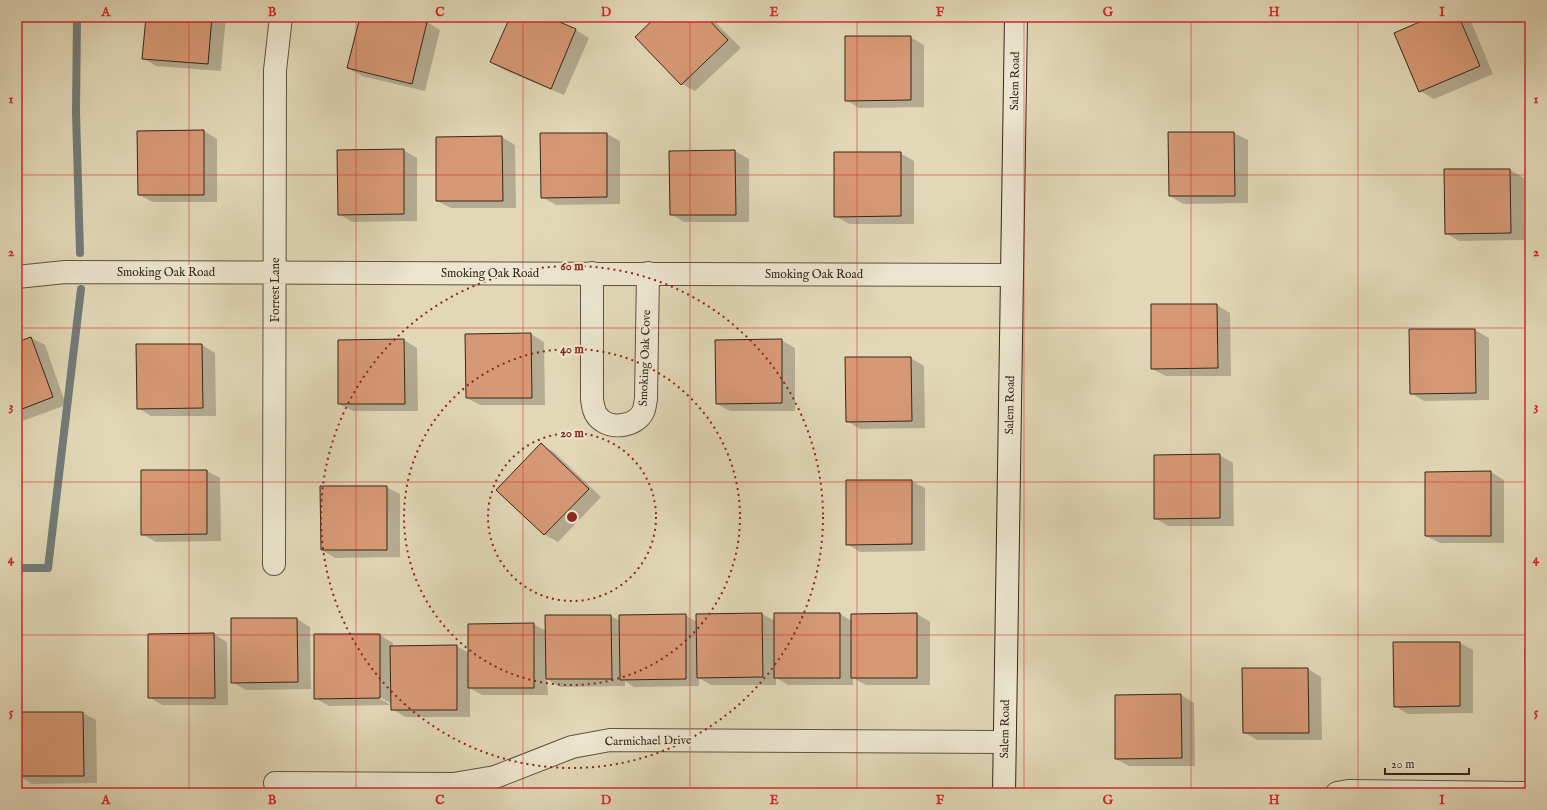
<svg xmlns="http://www.w3.org/2000/svg" width="1547" height="810" viewBox="0 0 1547 810" font-family="'IM FELL English',serif">
  <rect width="100%" height="100%" fill="#e2d8b7"/>
  <filter id="stains"><feTurbulence type="fractalNoise" baseFrequency=".005" numOctaves="4"/><feColorMatrix values="0 0 0 0 .2 0 0 0 0 .09 0 0 0 0 .02 0 0 0 .5 -.17"/></filter>
  <radialGradient id="worn" r=".72"><stop offset=".6" stop-color="#630" stop-opacity="0"/><stop offset="1" stop-color="#630" stop-opacity=".3"/></radialGradient>
  <path fill="#0003" d="M 147,17 L 226,17 L 221,71 L 156,66 L 143,58 Z
    M 361,17 L 404,17 L 427,22 L 440,30 L 425,91 L 362,76 L 348,68 Z
    M 511,17 L 545,17 L 576,30 L 589,38 L 564,95 L 504,70 L 491,62 Z
    M 658,17 L 710,17 L 741,48 L 695,91 L 682,84 Z
    M 1434,17 L 1469,17 L 1493,74 L 1434,99 L 1420,91 Z
    M 17,36 L 22,39 L 23,102 L 17,102 Z
    M 910,37 L 924,45 L 924,107 L 859,108 L 846,100 Z
    M 204,131 L 217,139 L 217,202 L 153,202 L 139,195 Z
    M 1169,133 L 1234,133 L 1248,140 L 1248,203 L 1183,204 L 1170,196 Z
    M 607,134 L 620,141 L 620,204 L 556,205 L 542,197 Z
    M 502,137 L 515,145 L 516,208 L 451,208 L 437,201 Z
    M 403,150 L 417,158 L 417,221 L 352,222 L 339,214 Z
    M 735,151 L 749,159 L 749,222 L 684,222 L 671,214 L 670,152 Z
    M 900,153 L 914,161 L 914,224 L 849,224 L 835,216 Z
    M 1445,170 L 1510,170 L 1524,178 L 1524,240 L 1459,241 L 1446,233 Z
    M 1217,305 L 1230,313 L 1231,376 L 1166,376 L 1152,369 Z
    M 1410,330 L 1475,330 L 1489,338 L 1489,400 L 1424,401 L 1411,393 Z
    M 531,334 L 544,342 L 545,405 L 480,405 L 467,398 Z
    M 31,338 L 45,345 L 66,405 L 17,423 L 17,343 Z
    M 404,340 L 417,348 L 418,411 L 353,411 L 339,404 Z
    M 781,340 L 795,348 L 795,411 L 730,411 L 717,404 Z
    M 202,345 L 215,353 L 216,416 L 151,416 L 138,408 Z
    M 846,358 L 911,358 L 924,366 L 925,428 L 860,429 L 847,421 Z
    M 541,445 L 554,452 L 601,497 L 558,542 L 545,535 L 498,490 Z
    M 1219,455 L 1233,463 L 1234,526 L 1168,526 L 1155,518 Z
    M 207,471 L 220,478 L 221,541 L 156,542 L 142,534 Z
    M 1491,472 L 1504,480 L 1504,543 L 1440,543 L 1426,536 Z
    M 911,481 L 925,488 L 925,551 L 860,552 L 847,544 Z
    M 386,487 L 400,494 L 400,557 L 335,558 L 322,550 Z
    M 762,614 L 775,621 L 840,614 L 852,621 L 917,614 L 930,622 L 930,685 L 866,685 L 853,678 L 853,685 L 788,685 L 776,678 L 776,685 L 711,685 L 699,678 L 699,686 L 634,687 L 625,681 L 625,686 L 560,687 L 547,679 L 548,695 L 482,695 L 470,688 L 470,717 L 405,717 L 392,709 L 392,704 L 376,695 L 375,696 L 391,705 L 329,706 L 315,698 L 380,635 L 393,643 L 393,647 L 456,646 L 469,653 L 533,624 L 546,631 L 546,616 L 611,616 L 620,621 L 685,615 L 697,622 Z
    M 297,619 L 310,627 L 311,689 L 246,690 L 232,682 Z
    M 214,634 L 227,642 L 228,705 L 162,705 L 149,697 Z
    M 1460,643 L 1473,650 L 1473,713 L 1408,714 L 1395,706 Z
    M 1308,669 L 1321,677 L 1322,740 L 1257,740 L 1244,732 Z
    M 1181,695 L 1194,703 L 1195,766 L 1129,766 L 1116,759 Z
    M 18,713 L 83,713 L 96,720 L 97,783 L 32,784 L 19,776 Z"/>
  <g fill="none" stroke-linecap="round" stroke-linejoin="round">
    <path stroke="#717d79" stroke-width="8" d="M 77,17 L 76,113 L 80,253
      M 17,568 L 48,568 L 81,289"/>
  </g>
  <path fill="#d79975" stroke="#362619" d="M 146,17 L 212,17 L 208,64 L 142,59 Z
    M 360,17 L 408,17 L 427,22 L 412,84 L 347,68 Z
    M 510,17 L 548,17 L 576,29 L 551,89 L 490,62 Z
    M 656,17 L 706,17 L 728,40 L 681,85 L 635,37 Z
    M 1431,17 L 1459,17 L 1480,66 L 1419,92 L 1394,33 Z
    M 845,36 L 911,36 L 911,100 L 845,101 Z
    M 204,130 L 204,195 L 138,195 L 137,131 Z
    M 1168,132 L 1234,132 L 1235,196 L 1169,196 Z
    M 540,133 L 607,133 L 607,197 L 541,198 Z
    M 502,136 L 503,201 L 436,201 L 436,137 Z
    M 404,149 L 404,214 L 338,215 L 337,150 Z
    M 735,150 L 736,215 L 670,215 L 669,151 Z
    M 834,152 L 901,152 L 901,216 L 834,217 Z
    M 1444,169 L 1510,169 L 1511,233 L 1445,234 Z
    M 1151,304 L 1217,304 L 1218,368 L 1151,369 Z
    M 1409,329 L 1475,329 L 1476,393 L 1410,394 Z
    M 531,333 L 532,398 L 466,398 L 465,334 Z
    M 31,337 L 53,397 L 17,411 L 17,342 Z
    M 404,339 L 405,404 L 338,404 L 338,340 Z
    M 782,339 L 782,403 L 716,404 L 715,340 Z
    M 136,344 L 202,344 L 203,408 L 137,409 Z
    M 845,357 L 911,357 L 912,421 L 846,422 Z
    M 541,443 L 589,489 L 544,535 L 496,490 Z
    M 1220,454 L 1220,518 L 1154,519 L 1154,455 Z
    M 141,470 L 207,470 L 207,534 L 141,535 Z
    M 1491,471 L 1491,536 L 1425,536 L 1425,472 Z
    M 846,480 L 912,480 L 912,544 L 846,545 Z
    M 320,486 L 387,486 L 387,550 L 321,550 Z
    M 762,613 L 763,677 L 697,678 L 696,614 Z
    M 774,613 L 840,613 L 840,678 L 774,678 Z
    M 917,613 L 917,678 L 851,678 L 851,614 Z
    M 686,614 L 686,679 L 620,680 L 619,615 Z
    M 545,615 L 611,615 L 612,679 L 546,679 Z
    M 231,618 L 297,618 L 298,682 L 231,683 Z
    M 534,623 L 534,688 L 468,688 L 468,624 Z
    M 214,633 L 215,698 L 148,698 L 148,634 Z
    M 314,634 L 380,634 L 380,698 L 314,699 Z
    M 1393,642 L 1460,642 L 1460,706 L 1394,707 Z
    M 457,645 L 457,710 L 391,710 L 390,646 Z
    M 1525,648 L 1530,648 L 1530,712 L 1526,713 Z
    M 1242,668 L 1308,668 L 1309,733 L 1243,733 Z
    M 1181,694 L 1182,758 L 1115,759 L 1115,695 Z
    M 17,712 L 83,712 L 84,776 L 18,776 Z"/>
  <g fill="none" stroke-linecap="round" stroke-linejoin="round">
    <defs>
      <path id="street" d="M 592,273 L 592,399 C 593,407 594,414 600,419 C 612,430 636,426 643,412 C 645,408 645,403 646,399 L 648,273
        M 17,277 L 65,272 L 1012,275
        M 274,564 L 275,70 L 281,17
        M 275,783 L 453,784 L 495,777 L 572,747 L 610,740 L 1004,742
        M 1337,793 L 1348,791 L 1530,793"/>
      <path id="secondary" d="M 1004,793 L 1016,17"/>
    </defs>
    <use href="#street" stroke="#615240" stroke-width="24"/>
    <use href="#secondary" stroke="#362619" stroke-width="24"/>
    <use href="#street" stroke="#ece6d0" stroke-width="22"/>
    <use href="#secondary" stroke="#ece6d0" stroke-width="22"/>
  </g>
  <path fill="none" stroke="#d62828" stroke-width="1" stroke-opacity="0.55" d="M 189,17 L 189,793M 356,17 L 356,793M 523,17 L 523,793M 690,17 L 690,793M 857,17 L 857,793M 1024,17 L 1024,793M 1191,17 L 1191,793M 1358,17 L 1358,793M 17,175 L 1530,175M 17,328 L 1530,328M 17,482 L 1530,482M 17,635 L 1530,635"/>
  <g fill="none" stroke="#8f2418" stroke-width="2" stroke-dasharray="2 4">
    <circle cx="572" cy="517" r="84"/>
    <circle cx="572" cy="517" r="168"/>
    <circle cx="572" cy="517" r="251"/>
  </g>
  <g text-anchor="middle" dominant-baseline="central" stroke-width="4" stroke-linejoin="round" paint-order="stroke">
    <g font-size="12" fill="#362619" stroke="#ece6d0">
      <text transform="translate(1015 81) rotate(-89)">Salem Road</text>
      <text x="166" y="272">Smoking Oak Road</text>
      <text x="490" y="273">Smoking Oak Road</text>
      <text x="814" y="274">Smoking Oak Road</text>
      <text transform="translate(275 290) rotate(-90)">Forrest Lane</text>
      <text transform="translate(645 358) rotate(-88)">Smoking Oak Cove</text>
      <text transform="translate(1010 405) rotate(-89)">Salem Road</text>
      <text transform="translate(1005 729) rotate(-89)">Salem Road</text>
      <text transform="translate(648 741) rotate(-1)">Carmichael Drive</text>
    </g>
  </g>
  <circle cx="572" cy="517" r="6" fill="#8f2418" stroke="#ece6d0" stroke-width="2"/>
  <g font-size="12" text-anchor="middle" font-weight="bold" fill="#8f2418" stroke="#ece6d0" stroke-width="4" stroke-linejoin="round" paint-order="stroke">
    <text x="572" y="270">60 m</text>
    <text x="572" y="353">40 m</text>
    <text x="572" y="437">20 m</text>
  </g>
  <rect width="1547" height="810" fill="none" stroke="#e2d8b7" stroke-width="44"/>
  <path d="M1385 768v6h84v-6" fill="none" stroke="#362619" stroke-width="2"/>
  <text x="1391" y="768" font-size="12" fill="#362619" stroke="#ece6d0" stroke-width="3" paint-order="stroke">20 m</text>
  <rect x="22" y="22" width="1503" height="766" fill="none" stroke="#d62828" stroke-width="1.5"/>
  <g font-size="13" text-anchor="middle" font-weight="bold" fill="#d62828">
    <text x="106" y="16">A</text>
    <text x="272" y="16">B</text>
    <text x="440" y="16">C</text>
    <text x="606" y="16">D</text>
    <text x="774" y="16">E</text>
    <text x="940" y="16">F</text>
    <text x="1108" y="16">G</text>
    <text x="1274" y="16">H</text>
    <text x="1442" y="16">I</text>
    <text x="11" y="103">1</text>
    <text x="1536" y="103">1</text>
    <text x="11" y="256">2</text>
    <text x="1536" y="256">2</text>
    <text x="11" y="410">3</text>
    <text x="1536" y="410">3</text>
    <text x="11" y="563">4</text>
    <text x="1536" y="563">4</text>
    <text x="11" y="716">5</text>
    <text x="1536" y="716">5</text>
    <text x="106" y="804">A</text>
    <text x="272" y="804">B</text>
    <text x="440" y="804">C</text>
    <text x="606" y="804">D</text>
    <text x="774" y="804">E</text>
    <text x="940" y="804">F</text>
    <text x="1108" y="804">G</text>
    <text x="1274" y="804">H</text>
    <text x="1442" y="804">I</text>
  </g>
  <rect width="100%" height="100%" filter="url(#stains)"/>
  <rect width="100%" height="100%" fill="url(#worn)"/>
</svg>
